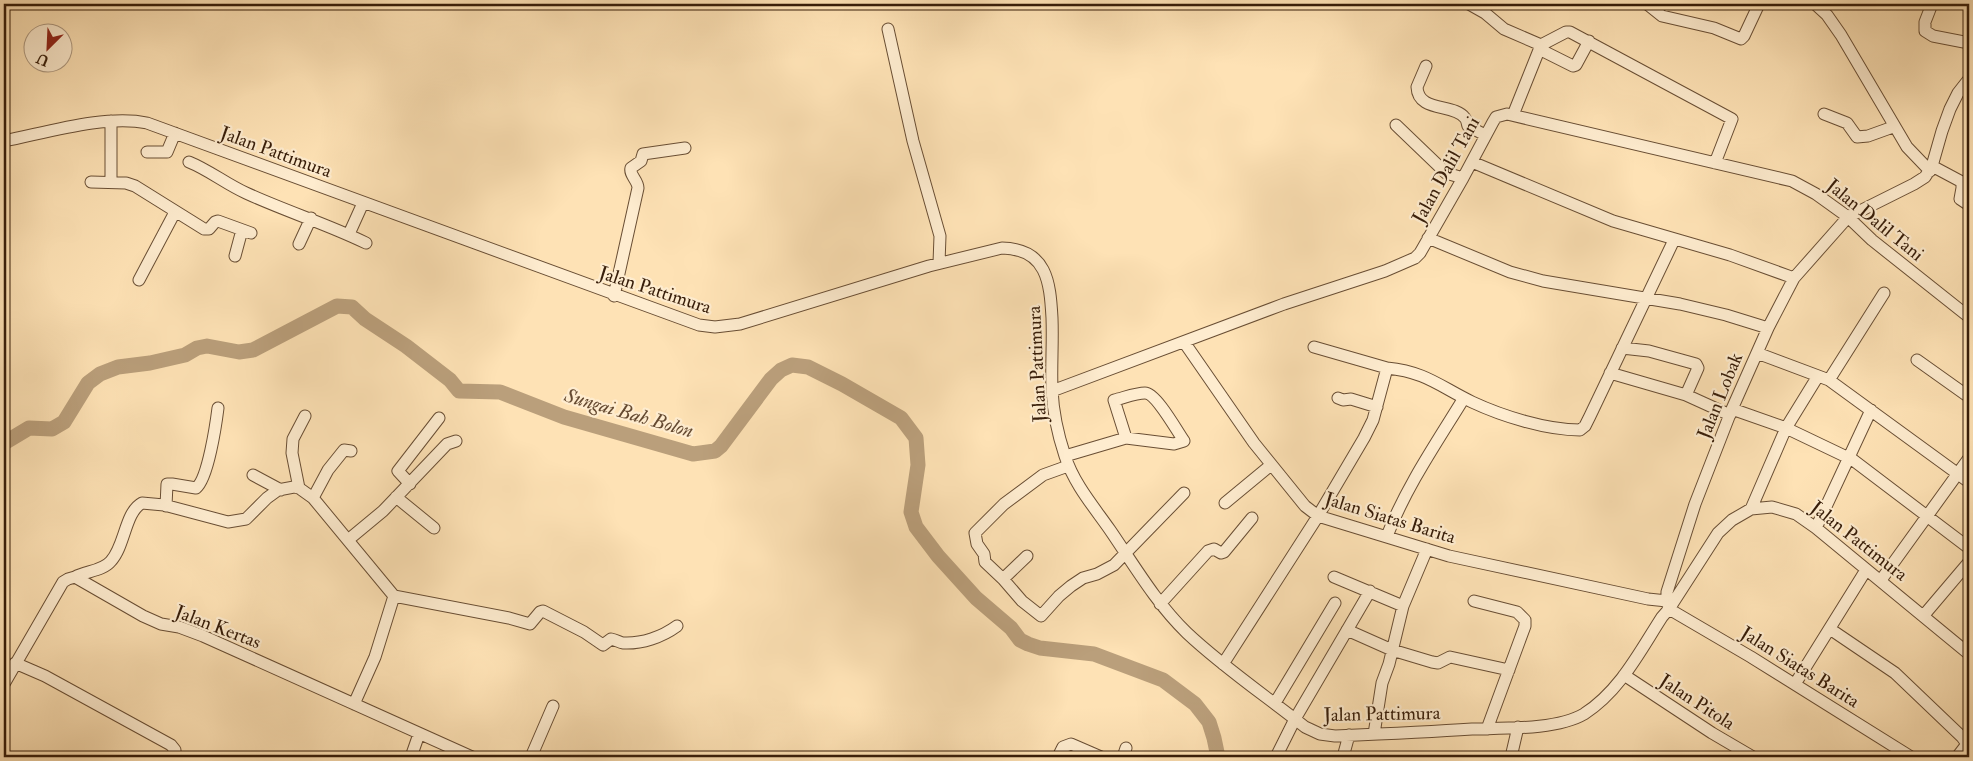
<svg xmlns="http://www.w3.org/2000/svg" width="1973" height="761" viewBox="0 0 1973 761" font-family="'IM FELL Double Pica',serif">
  <rect width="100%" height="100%" fill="#fee2b5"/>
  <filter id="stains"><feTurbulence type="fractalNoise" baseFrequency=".004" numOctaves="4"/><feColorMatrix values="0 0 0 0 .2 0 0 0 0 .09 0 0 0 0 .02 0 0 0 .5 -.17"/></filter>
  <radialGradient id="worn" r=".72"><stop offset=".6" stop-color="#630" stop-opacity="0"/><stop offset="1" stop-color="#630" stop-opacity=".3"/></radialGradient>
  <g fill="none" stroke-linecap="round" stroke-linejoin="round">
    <path stroke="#ba9f7b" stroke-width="15" d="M 4,443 L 29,428 L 52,429 L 64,422 L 88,383 L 100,374 L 118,367 L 150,363 L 185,355 L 197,348 L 207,346 L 239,352 L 253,350 L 337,306 L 352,307 L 365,319 L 406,346 L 450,380 L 459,391 L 500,392 L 564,417 L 693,454 L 715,451 L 721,446 L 771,379 L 781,370 L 792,365 L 808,367 L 842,384 L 901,418 L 916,438 L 918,465 L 911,512 L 916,527 L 938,556 L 976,598 L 1011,628 L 1020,640 L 1028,644 L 1040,648 L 1094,654 L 1163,680 L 1195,704 L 1209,722 L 1214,738 L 1218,757"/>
    <defs>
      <path id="minor" d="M 1469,4 L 1485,13 L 1504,29 L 1541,45
        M 1647,4 L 1662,16 L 1714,28 L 1741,39 L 1744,36 L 1759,4
        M 1815,4 L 1827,15 L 1841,35 L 1907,147 L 1930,171
        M 1932,4 L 1925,22 L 1925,31 L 1933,36 L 1969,43
        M 888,29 L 913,141 L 940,236 L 939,263
        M 1539,49 L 1573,66 L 1576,65 L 1589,41
        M 1426,66 L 1417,87 C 1418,113 1454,103 1465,118 C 1467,120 1467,123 1468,126 L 1485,135
        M 1824,114 L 1847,123 L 1857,137 L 1868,136 L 1893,127
        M 1513,115 L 1541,45 L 1566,32 L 1570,32 L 1732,119 L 1715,163
        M 111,121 L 111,182
        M 1396,125 L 1446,173 L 1463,178
        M 4,141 C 45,133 106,114 147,123 L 699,325 L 715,327 L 740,324 L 929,266 L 1002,248 C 1047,249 1050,282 1052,318 C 1053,342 1051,366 1052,390 C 1053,412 1058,435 1065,456 C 1074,484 1094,507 1110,530 C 1134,565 1156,603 1187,633 C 1223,667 1266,696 1305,727 L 1320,734 L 1335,736 C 1381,734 1427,732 1472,729 C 1504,728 1557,730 1584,714 C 1620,691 1640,651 1662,617 L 1669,609 L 1718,533 L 1732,520 L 1751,509 L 1772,507 L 1796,514 L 1816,528 L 1969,654
        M 147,152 L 167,152 L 175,133
        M 189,162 C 209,170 226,184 246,193 C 285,211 327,224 366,243
        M 1472,162 L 1613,221 L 1730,255 L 1794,278
        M 1932,166 L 1962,182 L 1962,188 L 1960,199 L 1969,205
        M 91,182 L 126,183 L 135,186 L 204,229 L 209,229 L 215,222 L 218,221 L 251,233
        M 349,234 L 363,203
        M 1428,238 L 1510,272 L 1543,281 L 1680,304 L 1726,315 L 1768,328
        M 299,244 L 311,218
        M 235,256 L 242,230
        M 139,280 L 175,212
        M 614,296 L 638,188 C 638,180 629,175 631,168 L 641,161 L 643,154 L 685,148
        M 1184,342 L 1254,443 L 1305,506 L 1318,516 L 1449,556 L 1648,599 L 1667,601
        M 1314,347 L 1387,368
        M 1622,348 L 1649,351 L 1696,364 L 1698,368 L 1686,395
        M 1757,353 L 1829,380 L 1969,482
        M 1917,360 L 1969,397
        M 1610,373 L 1686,395 L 1730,415
        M 1829,380 L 1884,293
        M 1052,391 L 1284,304 L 1385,271 L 1415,258 L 1420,253 L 1463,178 L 1493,122 L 1496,117 L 1507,114 L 1792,181 L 1816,194 L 1848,217 L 1872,240 L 1969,317
        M 1338,398 L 1343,400 L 1351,399 L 1377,407
        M 1732,409 L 1786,428 L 1853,460 L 1969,548
        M 1065,456 L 1126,438 L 1174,444 L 1184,441 C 1177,431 1156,393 1145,393 C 1136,393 1123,398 1114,400 L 1126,438
        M 253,475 L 281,490
        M 410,484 L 398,471 L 439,418
        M 299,488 L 292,453 L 293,439 L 305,416
        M 396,497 L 434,528
        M 313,498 L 328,470 L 344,450 L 351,451
        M 1225,503 L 1271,465
        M 166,506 L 167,484 L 172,484 L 196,488 C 208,479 216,424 218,408
        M 1751,509 L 1786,428 L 1818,376
        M 1816,528 L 1871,410
        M 1387,536 C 1406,487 1437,442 1464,398
        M 348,540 L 383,511 L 447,444 L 456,441
        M 1027,556 L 1003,579 L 1022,601 L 1041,616 L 1059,596 L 1071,586 L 1083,578 L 1097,574 L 1114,565 L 1184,493
        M 75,577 C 86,571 103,571 111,561 C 125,546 125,512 142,503 L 164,505 L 228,522 L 246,519 L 267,498 L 278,490 L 294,487 L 299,488 L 313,498 L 394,596 L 375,657 L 354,704
        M 1334,577 L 1403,606
        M 1003,579 L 985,562 L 984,554 L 977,544 L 975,533 L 1004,504 L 1043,475 L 1068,466
        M 1881,580 L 1969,458
        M 394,596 L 509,618 L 530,624 L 540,612 L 543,611 L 584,632 L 603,645 L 611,639 C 616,640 619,642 623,643 C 642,644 662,637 677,626
        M 1474,601 L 1517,612 L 1525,620 L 1525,626 L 1487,729
        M 1160,604 L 1208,551 L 1214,549 L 1221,553 L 1224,552 L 1252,518
        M 1669,609 L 1667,601 L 1667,592 L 1695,504 L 1732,409 L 1768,328 L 1794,278 L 1848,217 L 1914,184 L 1925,177 L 1932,166 L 1942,131 L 1950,109 L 1958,93 L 1969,79
        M 1669,609 L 1751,657 L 1911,757
        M 1924,615 L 1969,562
        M 1830,629 L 1895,673 L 1962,737 L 1967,744 L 1957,757
        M 1347,630 L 1392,650 L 1432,662 L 1438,663 L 1450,657 L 1509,670
        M 15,663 L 45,676 L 171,745 L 175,750 L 175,757
        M 1223,664 L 1318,516 L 1364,438 L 1373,420 L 1387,368 C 1426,372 1439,386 1472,402 C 1502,416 1546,430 1580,430 L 1585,426 L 1590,416 L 1674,240
        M 1624,675 L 1712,733 L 1753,757
        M 4,684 L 63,582 L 68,579 L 75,577 L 143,616 L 161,624 L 179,627 L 203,636 L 472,757
        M 1795,684 L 1866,570
        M 1275,703 L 1335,603
        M 1374,734 L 1382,683 L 1389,664 L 1403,606 L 1427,549
        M 411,757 L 419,734
        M 531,757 L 553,706
        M 1058,757 L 1063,747 L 1071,744 L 1101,757
        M 1123,757 L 1126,748
        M 1276,757 L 1295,719 L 1370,591
        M 1343,757 L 1349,735
        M 1511,757 L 1518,727"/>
    </defs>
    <use href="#minor" stroke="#694e34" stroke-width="13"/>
    <use href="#minor" stroke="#feeccf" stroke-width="11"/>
  </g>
  <g text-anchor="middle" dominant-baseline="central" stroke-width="4.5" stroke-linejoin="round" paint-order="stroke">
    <g font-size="19" fill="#371d09" stroke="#feeccf">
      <text transform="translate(276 152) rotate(20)">Jalan Pattimura</text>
      <text transform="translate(1446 170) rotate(-61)">Jalan Dalil Tani</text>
      <text transform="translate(1875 220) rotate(39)">Jalan Dalil Tani</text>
      <text transform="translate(655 290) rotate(18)">Jalan Pattimura</text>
      <text transform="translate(1037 364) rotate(-93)">Jalan Pattimura</text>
      <text transform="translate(1720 396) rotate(-68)">Jalan Lobak</text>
      <text transform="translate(1390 518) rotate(17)">Jalan Siatas Barita</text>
      <text transform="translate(1859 541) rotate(38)">Jalan Pattimura</text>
      <text transform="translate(218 627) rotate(21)">Jalan Kertas</text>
      <text transform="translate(1800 667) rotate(32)">Jalan Siatas Barita</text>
      <text transform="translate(1697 702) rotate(33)">Jalan Pitola</text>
      <text transform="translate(1382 714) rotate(-1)">Jalan Pattimura</text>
    </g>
    <g font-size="20" font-style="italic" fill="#654a31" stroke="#feeccf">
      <text transform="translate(629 413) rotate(16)">Sungai Bah Bolon</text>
    </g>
  </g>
  <rect width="1973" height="761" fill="none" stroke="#fee2b5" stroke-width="20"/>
  <rect x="5" y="5" width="1963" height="751" fill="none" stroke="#371d09" stroke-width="2.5"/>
  <rect x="10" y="10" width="1953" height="741" fill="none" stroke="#371d09"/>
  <g transform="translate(48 48) rotate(204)"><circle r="24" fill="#feeccf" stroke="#ae9980"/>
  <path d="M0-4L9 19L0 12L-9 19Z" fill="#8f2418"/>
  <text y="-8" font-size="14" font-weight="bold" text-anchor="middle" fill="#371d09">U</text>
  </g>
  <rect width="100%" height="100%" filter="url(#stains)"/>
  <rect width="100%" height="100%" fill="url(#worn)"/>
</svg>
